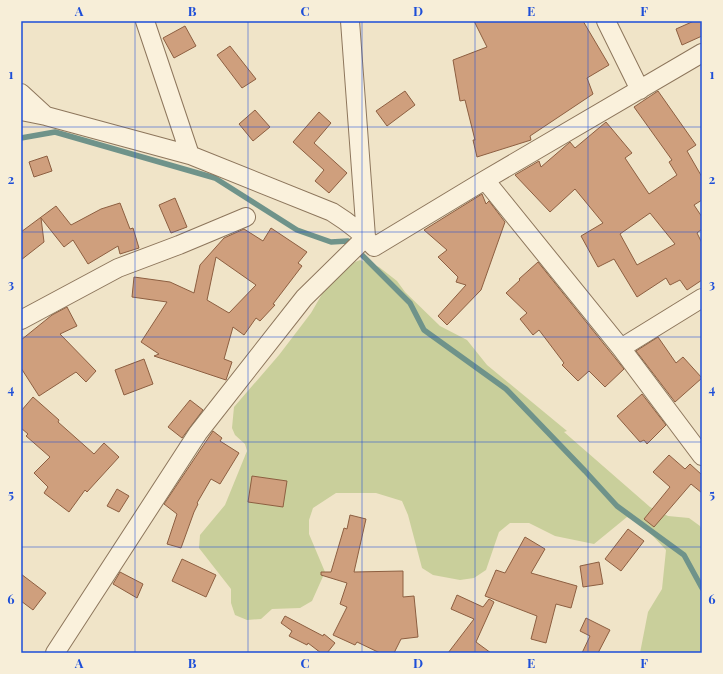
<svg xmlns="http://www.w3.org/2000/svg" width="723" height="674" viewBox="0 0 723 674" font-family="'Playfair Display',serif">
  <rect width="100%" height="100%" fill="#f0e4c8"/>
  <path fill="#c9cf9b" d="M 360,260 L 379,267 L 397,281 L 405,292 L 440,326 L 467,340 L 487,365 L 567,431 L 564,432 L 650,507 L 668,516 L 689,518 L 700,526 L 702,530 L 702,653 L 640,653 L 648,612 L 662,589 L 666,550 L 639,521 L 627,517 L 594,544 L 555,536 L 529,523 L 510,523 L 499,532 L 486,570 L 474,578 L 460,580 L 433,575 L 422,568 L 408,515 L 402,501 L 376,493 L 336,493 L 313,508 L 309,520 L 309,534 L 325,572 L 312,601 L 300,608 L 272,609 L 261,619 L 247,620 L 235,615 L 231,603 L 231,589 L 199,548 L 200,535 L 225,505 L 247,451 L 245,444 L 235,435 L 232,428 L 234,407 L 279,355 L 311,313 L 325,289 L 348,265 Z"/>
  <g fill="none" stroke-linecap="round" stroke-linejoin="round">
    <path stroke="#6f938a" stroke-width="5.5" d="M 21,138 L 55,132 L 215,178 L 297,230 L 331,242 L 348,241 L 410,303 L 424,330 L 506,389 L 585,471 L 617,506 L 684,555 L 702,588"/>
  </g>
  <path fill="#cf9f7d" stroke="#8d5f41" fill-rule="evenodd" d="M 474,21 L 583,21 L 609,65 L 587,78 L 593,94 L 530,136 L 531,140 L 477,157 L 473,140 L 475,140 L 465,100 L 460,101 L 453,60 L 487,47 Z
    M 694,21 L 702,21 L 702,36 L 682,45 L 676,29 Z
    M 185,26 L 196,46 L 174,58 L 163,38 Z
    M 230,46 L 256,79 L 242,88 L 217,55 Z
    M 405,91 L 415,105 L 387,126 L 376,111 Z
    M 658,91 L 696,145 L 687,151 L 702,177 L 702,200 L 694,205 L 702,217 L 702,229 L 697,233 L 702,243 L 702,280 L 687,290 L 680,280 L 670,285 L 666,278 L 637,297 L 614,259 L 598,267 L 581,236 L 603,223 L 575,189 L 550,212 L 515,175 L 539,161 L 541,167 L 570,142 L 575,148 L 606,122 L 632,153 L 625,158 L 649,194 L 677,175 L 669,162 L 672,160 L 634,107 ZM 650,213 L 675,244 L 637,265 L 620,234 Z
    M 255,110 L 270,127 L 253,141 L 239,124 Z
    M 319,112 L 331,123 L 314,143 L 347,173 L 329,193 L 315,181 L 324,170 L 293,142 Z
    M 47,156 L 52,171 L 34,177 L 29,162 Z
    M 482,194 L 486,204 L 489,201 L 505,222 L 481,290 L 447,325 L 438,316 L 466,285 L 456,282 L 458,277 L 438,257 L 447,250 L 424,230 Z
    M 175,198 L 187,227 L 171,233 L 159,205 Z
    M 120,203 L 130,229 L 133,228 L 139,248 L 120,254 L 118,246 L 88,264 L 73,240 L 64,247 L 41,218 L 44,242 L 21,260 L 21,232 L 56,206 L 71,225 L 101,209 Z
    M 271,228 L 307,252 L 298,263 L 302,266 L 273,304 L 275,305 L 260,321 L 256,318 L 244,335 L 233,327 L 224,359 L 232,362 L 226,380 L 154,356 L 159,354 L 141,342 L 167,302 L 132,297 L 134,277 L 170,282 L 194,293 L 200,265 L 224,238 L 244,229 L 263,241 ZM 216,257 L 256,285 L 229,313 L 207,300 Z
    M 538,262 L 624,369 L 605,387 L 589,371 L 578,381 L 562,365 L 564,363 L 539,330 L 533,335 L 520,319 L 527,313 L 506,293 L 520,280 L 519,279 Z
    M 67,307 L 77,326 L 60,334 L 96,371 L 86,382 L 76,372 L 39,396 L 21,368 L 21,340 L 52,315 Z
    M 658,337 L 676,363 L 683,357 L 702,378 L 675,402 L 636,351 Z
    M 144,359 L 153,384 L 124,395 L 115,370 Z
    M 642,394 L 666,425 L 647,444 L 644,440 L 640,442 L 617,416 Z
    M 33,397 L 59,420 L 58,422 L 94,454 L 104,443 L 119,457 L 87,492 L 85,490 L 69,512 L 44,493 L 48,487 L 34,473 L 50,457 L 26,436 L 28,434 L 21,428 L 21,411 Z
    M 190,400 L 203,410 L 182,438 L 168,427 Z
    M 213,431 L 222,438 L 220,441 L 239,453 L 220,484 L 211,479 L 197,503 L 198,504 L 194,512 L 181,548 L 167,544 L 177,514 L 164,504 Z
    M 669,455 L 685,469 L 690,464 L 702,475 L 702,493 L 691,484 L 654,527 L 644,519 L 670,487 L 653,472 Z
    M 252,476 L 287,481 L 283,507 L 248,502 Z
    M 117,489 L 129,496 L 119,512 L 107,506 Z
    M 350,515 L 366,519 L 354,572 L 403,571 L 403,597 L 414,596 L 418,637 L 401,639 L 394,653 L 380,653 L 357,642 L 355,645 L 333,635 L 347,607 L 340,604 L 347,583 L 321,575 L 321,572 L 331,572 L 344,528 L 347,529 Z
    M 628,529 L 644,541 L 621,571 L 605,559 Z
    M 525,537 L 545,549 L 531,573 L 577,586 L 571,608 L 556,604 L 546,643 L 531,639 L 537,616 L 485,596 L 496,570 L 505,573 Z
    M 182,559 L 216,575 L 206,597 L 172,581 Z
    M 599,562 L 603,584 L 583,587 L 580,566 Z
    M 120,572 L 143,584 L 137,598 L 113,584 Z
    M 21,574 L 46,593 L 33,610 L 21,601 Z
    M 457,595 L 483,607 L 489,599 L 494,602 L 476,642 L 491,653 L 448,653 L 474,619 L 451,609 Z
    M 285,616 L 323,636 L 324,634 L 335,643 L 327,653 L 321,653 L 308,643 L 307,645 L 289,636 L 292,631 L 281,623 Z
    M 586,618 L 610,630 L 598,653 L 582,653 L 590,636 L 580,631 Z"/>
  <g fill="none" stroke-linecap="round" stroke-linejoin="round">
    <defs>
      <path id="minor" d="M 145,21 L 190,155
        M 606,21 L 640,90
        M 21,93 L 46,116
        M 21,111 L 46,116 L 190,155 L 332,212 C 348,222 362,232 374,247 L 485,180 L 702,53
        M 485,180 L 621,348 L 702,456
        M 21,320 L 118,268 L 179,245 L 246,217
        M 621,348 L 702,298
        M 55,653 L 198,433 L 304,298 L 366,237 L 350,21"/>
    </defs>
    <use href="#minor" stroke="#8d765c" stroke-width="20"/>
    <use href="#minor" stroke="#faf1dc" stroke-width="18"/>
  </g>
  <path fill="none" stroke="#1d4ed8" stroke-width="1" stroke-opacity="0.55" d="M 135,21 L 135,653M 248,21 L 248,653M 362,21 L 362,653M 475,21 L 475,653M 588,21 L 588,653M 21,127 L 702,127M 21,232 L 702,232M 21,337 L 702,337M 21,442 L 702,442M 21,547 L 702,547"/>
  <rect width="723" height="674" fill="none" stroke="#f7eed8" stroke-width="44"/>
  <rect x="22" y="22" width="679" height="630" fill="none" stroke="#1d4ed8" stroke-width="1.5"/>
  <g font-size="13" text-anchor="middle" font-weight="bold" fill="#1d4ed8">
    <text x="79" y="16">A</text>
    <text x="192" y="16">B</text>
    <text x="305" y="16">C</text>
    <text x="418" y="16">D</text>
    <text x="531" y="16">E</text>
    <text x="644" y="16">F</text>
    <text x="11" y="79">1</text>
    <text x="712" y="79">1</text>
    <text x="11" y="184">2</text>
    <text x="712" y="184">2</text>
    <text x="11" y="289">3</text>
    <text x="712" y="289">3</text>
    <text x="11" y="394">4</text>
    <text x="712" y="394">4</text>
    <text x="11" y="499">5</text>
    <text x="712" y="499">5</text>
    <text x="11" y="604">6</text>
    <text x="712" y="604">6</text>
    <text x="79" y="668">A</text>
    <text x="192" y="668">B</text>
    <text x="305" y="668">C</text>
    <text x="418" y="668">D</text>
    <text x="531" y="668">E</text>
    <text x="644" y="668">F</text>
  </g>
</svg>
